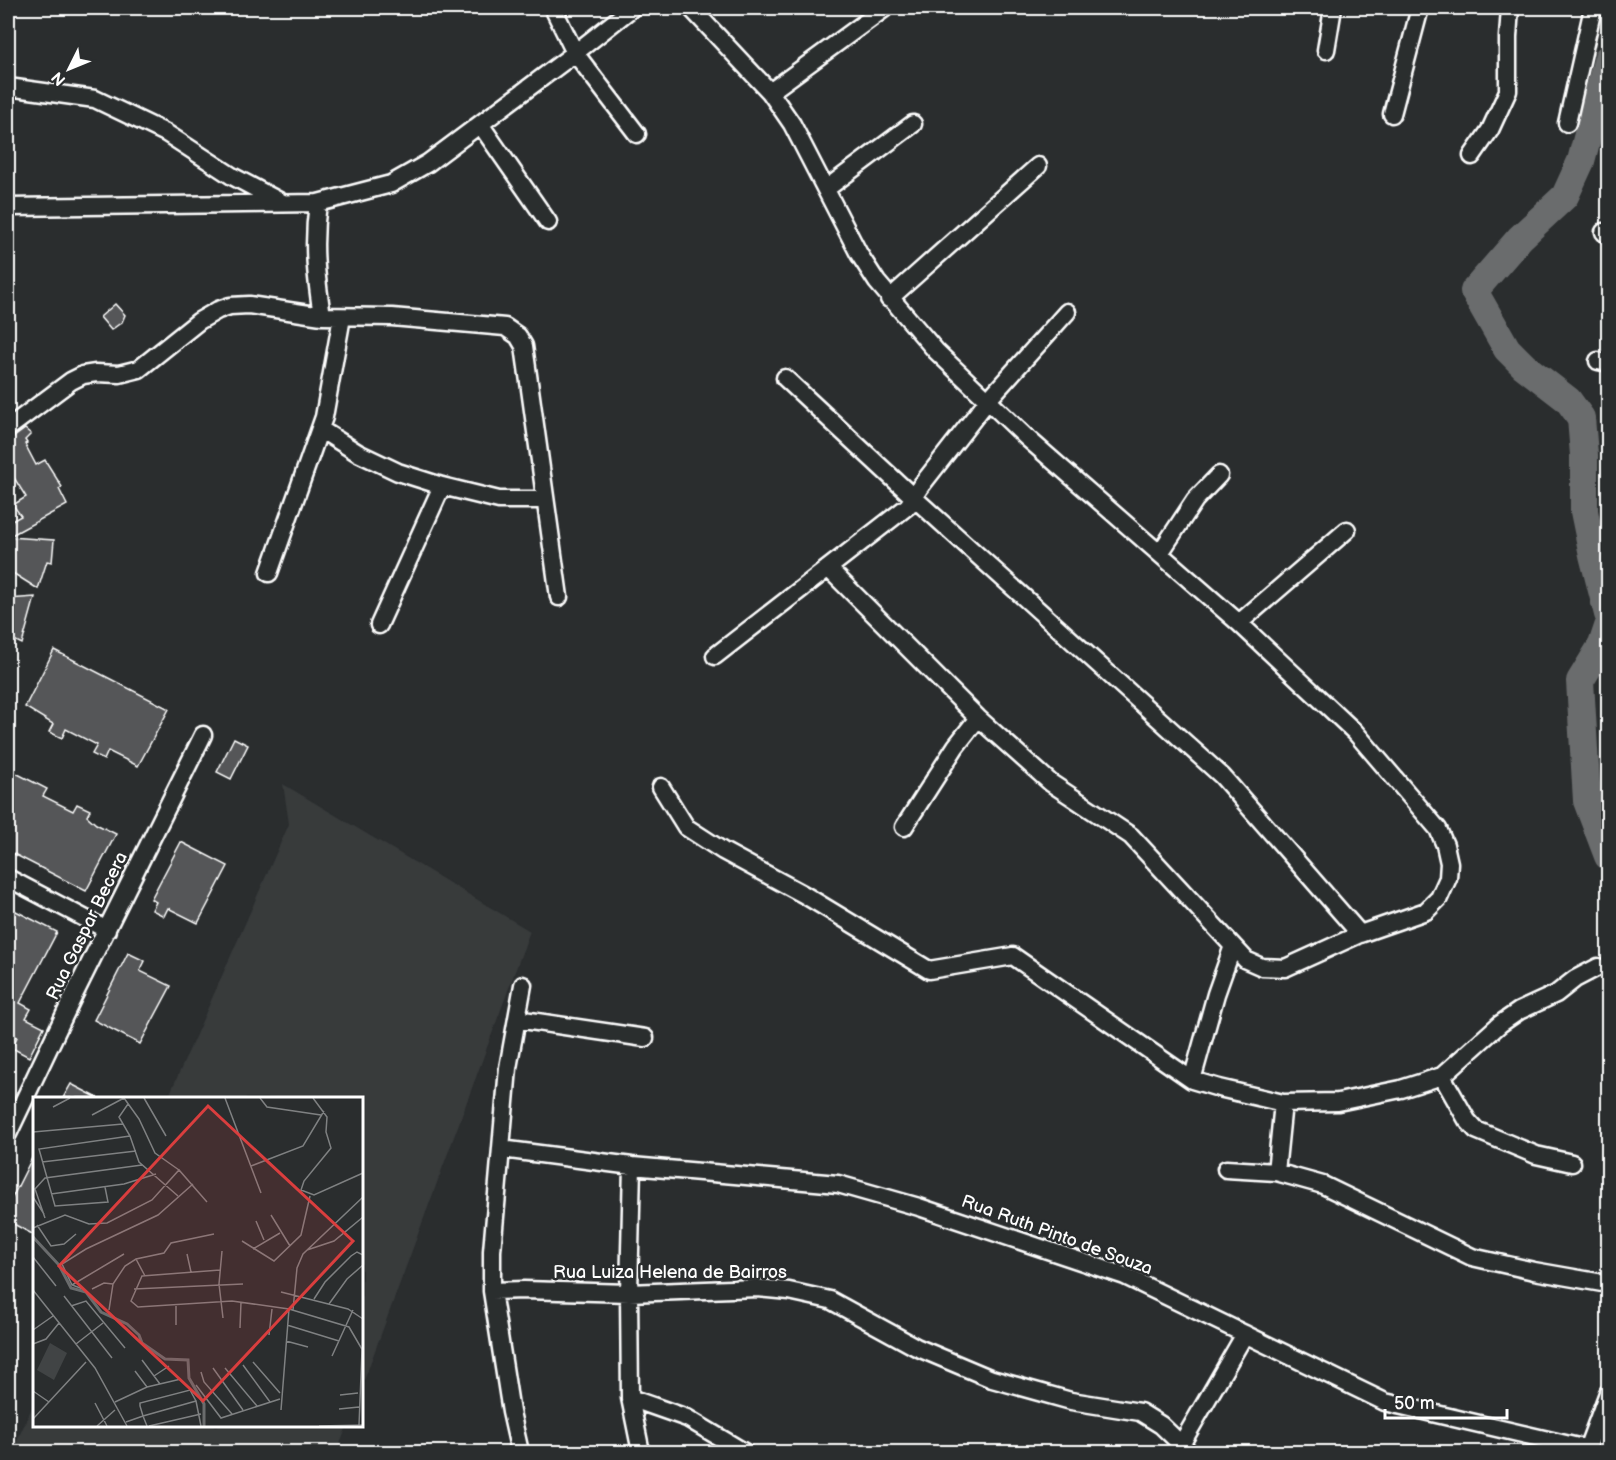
<svg xmlns="http://www.w3.org/2000/svg" width="1616" height="1460" viewBox="0 0 1616 1460" font-family="'Balsamiq Sans',sans-serif">
  <rect width="100%" height="100%" fill="#2a2d2e"/>
  <filter id="ink" filterUnits="userSpaceOnUse"><feTurbulence type="fractalNoise" baseFrequency=".0167" numOctaves="2"/><feDisplacementMap in="SourceGraphic" scale="12" xChannelSelector="R" yChannelSelector="G"/><feConvolveMatrix kernelMatrix="1 2 1 2 8 2 1 2 1" color-interpolation-filters="sRGB"/></filter>
  <g filter="url(#ink)">
    <path fill="#373a3b" d="M 283,784 L 530,931 L 362,1386 L 362,1098 L 168,1098 L 289,824 Z
      M 34,1403 L 34,1426 L 347,1426 L 337,1452 L 12,1452 Z"/>
    <g fill="none" stroke-linecap="round" stroke-linejoin="round">
      <path stroke="#6a6c6d" stroke-width="28" d="M 1608,58 L 1581,161 L 1565,196 L 1520,238 L 1474,291 L 1507,349 L 1524,366 L 1568,400 L 1581,418 L 1584,455 L 1584,511 L 1593,555 L 1608,614
        M 1608,627 L 1602,645 L 1580,681 L 1587,801 L 1608,856"/>
    </g>
    <path fill="#555758" stroke="#fff" stroke-width="1.5" d="M 115,304 L 125,315 L 122,322 L 111,330 L 100,317 Z
      M 25,429 L 31,434 L 25,440 L 27,443 L 25,444 L 36,465 L 45,460 L 62,487 L 59,489 L 67,505 L 8,537 L 54,540 L 52,562 L 47,561 L 38,589 L 8,570 L 8,523 L 21,516 L 13,505 L 26,497 L 13,476 L 8,479 L 8,438 L 14,437 Z
      M 35,597 L 22,644 L 8,637 L 8,599 Z
      M 54,650 L 169,709 L 138,766 L 108,751 L 104,760 L 92,754 L 97,745 L 66,729 L 62,738 L 49,732 L 53,724 L 25,707 Z
      M 234,738 L 248,745 L 231,779 L 217,772 Z
      M 8,769 L 47,789 L 43,796 L 73,811 L 77,804 L 90,810 L 87,816 L 96,824 L 116,834 L 86,891 L 8,851 Z
      M 181,842 L 228,866 L 198,923 L 168,908 L 164,916 L 152,910 L 156,902 L 151,899 Z
      M 8,907 L 57,932 L 20,1003 L 31,1009 L 26,1018 L 44,1027 L 29,1057 L 12,1048 L 17,1037 L 8,1032 Z
      M 128,953 L 145,961 L 140,971 L 171,986 L 140,1044 L 94,1020 Z
      M 71,1084 L 98,1098 L 63,1098 Z
      M 34,1154 L 34,1235 L 8,1221 L 8,1206 Z"/>
    <g fill="none" stroke-linecap="round" stroke-linejoin="round">
      <defs>
        <path id="street" d="M 553,8 L 575,53 L 637,134
          M 691,8 L 770,92 L 792,124 L 859,254 L 877,282 L 936,351 L 1026,437 L 1239,623 L 1355,732 L 1438,829 L 1445,845 L 1449,863 L 1448,878 L 1439,898 L 1426,911 L 1360,934 L 1285,968 L 1262,967 L 1246,960 L 1131,836 L 1051,783 L 978,718 L 828,568
          M 1326,50 L 1333,8
          M 8,87 L 95,99 L 166,133 L 232,176 L 283,203
          M 770,92 L 885,8
          M 1392,114 L 1420,8
          M 1567,123 L 1593,8
          M 480,124 L 548,222
          M 1472,156 L 1490,130 L 1508,91 L 1508,37 L 1510,8
          M 826,189 L 913,124
          M 318,203 C 312,245 316,275 322,316
          M 8,207 L 318,203 L 391,184 L 428,163 L 575,53 L 632,8
          M 1604,232 L 1608,235
          M 889,299 L 1038,166
          M 1598,361 L 1608,363
          M 785,378 L 913,497 L 1222,776 L 1360,934
          M 8,428 L 71,381 L 83,375 L 96,373 L 119,374 L 139,369 L 199,321 L 218,310 L 230,306 L 249,305 L 322,316 L 392,317 L 505,327 L 518,336 L 524,346 L 559,597
          M 320,429 L 358,453 L 398,472 L 442,486 L 499,500 L 545,500
          M 1160,553 L 1195,500 L 1219,475
          M 269,573 L 324,417 L 342,317
          M 1239,623 L 1347,530
          M 379,625 L 442,486
          M 715,656 L 908,506 L 920,487 L 988,400 L 1067,312
          M 661,787 L 686,827 L 723,851 L 803,894 L 929,970 L 1013,956 L 1192,1080 L 1219,1088 L 1283,1103 L 1338,1102 L 1401,1089 L 1442,1076 L 1500,1024 L 1519,1011 L 1556,994 L 1575,979 L 1598,967
          M 904,827 L 956,746 L 978,718
          M 8,878 L 107,930
          M 523,985 L 508,1068 L 492,1251 L 492,1291 L 524,1290 L 629,1293 L 757,1288 L 789,1291 L 830,1300 L 916,1347 L 992,1379 L 1071,1401 L 1140,1412 L 1161,1425 L 1189,1452
          M 517,1019 L 645,1038
          M 1442,1076 L 1467,1120 L 1476,1130 L 1536,1155 L 1572,1163
          M 1192,1080 L 1216,994 L 1233,946
          M 8,1134 L 74,995 L 203,735
          M 501,1149 L 632,1166 L 838,1184 L 919,1207 L 1125,1276 L 1385,1402 L 1587,1449 L 1608,1393
          M 632,1166 L 629,1293 L 630,1398 L 641,1452
          M 1226,1169 L 1276,1172 L 1323,1185 L 1472,1257 L 1534,1271 L 1608,1284
          M 1276,1172 L 1283,1103
          M 492,1291 L 511,1412 L 520,1452
          M 630,1398 L 687,1418 L 744,1452
          M 1182,1443 L 1245,1334"/>
      </defs>
      <use href="#street" stroke="#fff" stroke-width="21"/>
      <use href="#street" stroke="#2a2d2e" stroke-width="16"/>
    </g>
  </g>
  <g text-anchor="middle" dominant-baseline="central" stroke-width="5" stroke-linejoin="round" paint-order="stroke">
    <g font-size="18" fill="#fff" stroke="#2a2d2e">
      <text transform="translate(87 926) rotate(-64)">Rua Gaspar Becera</text>
      <text transform="translate(1057 1235) rotate(20)">Rua Ruth Pinto de Souza</text>
      <text x="670" y="1272">Rua Luiza Helena de Bairros</text>
    </g>
  </g>
  <g transform="translate(33 1097)">
    <rect width="330" height="330" fill="#2a2d2e"/>
    <path d="M 17,246 L 34,256 L 21,283 L 4,273 Z" fill="#414445"/>
    <path fill="none" stroke="#6a6c6d" stroke-width="3" d="M 0,140 L 26,168 L 38,191 L 53,195 L 68,215 L 94,227 L 106,238 L 109,246 L 132,262 L 155,263 L 156,281 L 171,307 L 171,329"/>
    <path fill="none" stroke="#7f8182" stroke-width="1.5" d="M 91,1 L 106,22 L 122,56 L 146,73M 111,1 L 133,39M 192,1 L 228,96M 227,1 L 234,10 L 288,18M 280,1 L 294,20 L 293,35 L 298,51 L 271,84 L 268,93 L 281,98 L 330,76M 95,7 L 86,20 L 97,39 L 106,65 L 145,99M 20,10 L 37,1M 59,18 L 91,1M 0,35 L 90,27M 9,65 L 103,54M 218,69 L 270,49 L 291,14M 72,90 L 75,105 L 22,109 L 6,52 L 97,39M 18,97 L 91,87 L 123,77M 0,100 L 11,117M 238,118 L 257,149M 12,121 L 2,92 L 12,81 L 109,68M 223,124 L 231,143M 4,128 L 18,149 L 31,147 L 43,137M 0,131 L 32,118 L 56,127 L 74,126 L 119,103 L 146,73 L 174,105M 209,144 L 241,164 L 268,138 L 277,99M 220,152 L 247,136M 274,153 L 301,144 L 330,120M 189,154 L 186,187 L 190,221M 154,157 L 158,175M 0,160 L 23,189M 103,162 L 112,179M 187,173 L 109,179 L 98,204 L 105,210 L 199,204 L 256,212 L 316,230 L 330,254M 39,188 L 91,157M 50,192 L 39,188 L 29,167 L 53,152 L 125,118 L 160,87M 59,192 L 71,186 L 80,187M 101,192 L 210,187M 0,193 L 62,271 L 94,329M 248,195 L 315,212 L 330,222M 31,199 L 79,261M 281,202 L 292,185 L 318,159 L 324,155 L 330,158M 296,207 L 314,182 L 330,168M 38,209 L 53,204 L 92,251M 76,213 L 80,187 L 92,169 L 103,162 L 131,156 L 138,146 L 181,137M 260,213 L 264,171 L 270,157 L 330,100M 143,228 L 143,209M 254,228 L 306,244M 207,231 L 208,205M 0,233 L 20,219M 236,238 L 239,212M 253,244 L 275,250M 0,247 L 13,242 L 26,226M 43,247 L 70,226M 299,259 L 320,213M 109,263 L 127,287M 220,265 L 247,296M 210,268 L 237,305M 180,271 L 210,313M 192,271 L 224,309M 102,274 L 114,290M 168,275 L 171,285 L 199,317M 121,279 L 136,269M 163,288 L 188,321 L 247,302M 0,294 L 16,305M 307,298 L 325,296M 163,304 L 168,329M 82,305 L 114,290 L 148,282M 62,306 L 74,329M 306,312 L 326,310M 248,313 L 256,212M 0,322 L 53,265M 93,325 L 110,319 L 163,304 L 157,293 L 107,306 L 107,309 L 110,319 L 114,329M 326,328 L 329,253M 64,329 L 82,313M 116,329 L 168,317M 286,329 L 330,328"/>
    <path fill="#da3e3e" fill-opacity="0.15" stroke="#da3e3e" stroke-width="3" d="M 175,9 L 320,144 L 170,304 L 26,169 Z"/>
    <rect width="330" height="330" fill="none" stroke="#fff" stroke-width="3"/>
  </g>
  <rect width="1616" height="1460" fill="none" stroke="#2a2d2e" stroke-width="30"/>
  <rect x="15" y="15" width="1586" height="1430" fill="none" stroke="#fff" stroke-width="2" filter="url(#ink)"/>
  <g transform="translate(69 69) rotate(227)" stroke="#2a2d2e" stroke-width="4.5" paint-order="stroke">
  <path d="M0-4.5L10 22L0 15L-10 22Z" fill="#ffffff"/>
  <text y="-9" font-size="16" font-weight="bold" text-anchor="middle" fill="#ffffff">N</text>
  </g>
  <path d="M1385 1409v9h122v-9" fill="none" stroke="#ffffff" stroke-width="3"/>
  <text x="1394" y="1409" font-size="18" fill="#ffffff" stroke="#2a2d2e" stroke-width="4.5" paint-order="stroke">50 m</text>
</svg>
